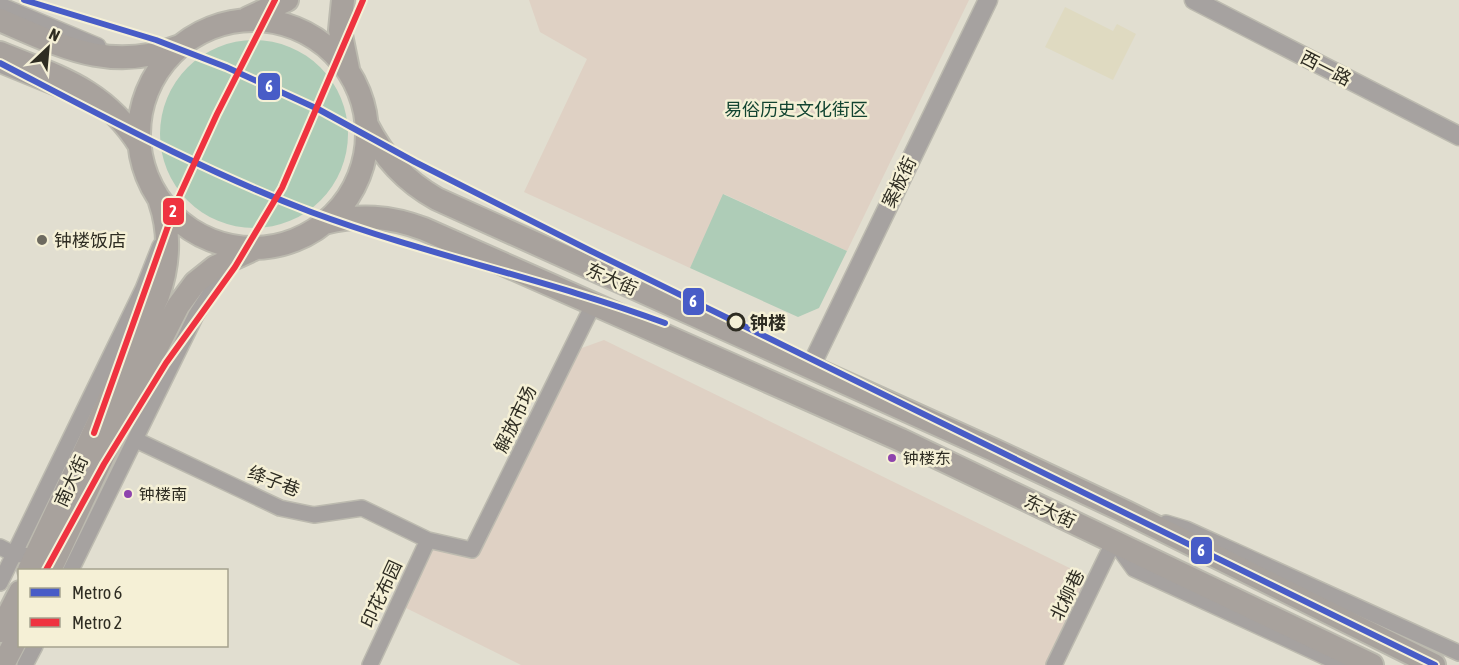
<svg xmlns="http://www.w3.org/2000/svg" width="1459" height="665" viewBox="0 0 1459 665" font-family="'Asap Condensed','Noto Sans SC',sans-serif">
  <rect width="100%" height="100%" fill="#e1ded0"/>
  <path fill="#dfd1c4" d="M 529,0 L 969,0 L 847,251 L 724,194 L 690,268 L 524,192 L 587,59 L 540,32 Z
    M 604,340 L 1096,581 L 1054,665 L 521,665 L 402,606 L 429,545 L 475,557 L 579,349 Z"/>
  <path fill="#dfdac1" d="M 1065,7 L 1113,31 L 1117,24 L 1136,34 L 1113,80 L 1045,47 Z"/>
  <path fill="#aeccb7" d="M160 134a94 94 0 1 1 188 0a94 94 0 1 1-188 0Z
    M 723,194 L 847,251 L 819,308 L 798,317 L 690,268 Z"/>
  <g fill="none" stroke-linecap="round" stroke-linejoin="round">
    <defs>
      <path id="minor" d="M 0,5 L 98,46
        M 0,65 L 78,97
        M 136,440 L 280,508 L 314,515 L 362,508 L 428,540 L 472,550 L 593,305
        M 1166,523 L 1186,529 L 1459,653
        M 1116,544 L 1134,569 L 1343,665
        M 0,547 L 14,554 L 24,555
        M 71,570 L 196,315 L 229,264
        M 0,583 L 143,289 L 160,246
        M 25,665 L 35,646
        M 370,665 L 428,540
        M 1054,665 L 1114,541"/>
      <path id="tertiary" d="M 1194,0 L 1459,136
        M 811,366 L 988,0"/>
      <path id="primary" d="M 343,0 L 340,30 L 348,69
        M 248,18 L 287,0
        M 0,20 C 63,47 111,73 180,46
        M139 134a114 114 0 1 1 228 0a114 114 0 1 1-228 0Z
        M 0,53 C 58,77 105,89 140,146
        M 367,125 C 384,158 405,181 437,199 L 994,450 L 1126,512 L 1434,665
        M 324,223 C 359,214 390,216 424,229 L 901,440 L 1372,665
        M 29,570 L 158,296 C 169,264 171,234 160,202
        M 50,570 L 119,422 L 178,306 L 195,283 L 215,267 L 254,249
        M 0,631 L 20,592
        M 3,665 L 20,632"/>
    </defs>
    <use href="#minor" stroke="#bcbaaf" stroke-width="18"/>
    <use href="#tertiary" stroke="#bcbaaf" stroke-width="21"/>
    <use href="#primary" stroke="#bcbaaf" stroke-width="26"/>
    <use href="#minor" stroke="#a6a2a0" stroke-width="15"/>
    <use href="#tertiary" stroke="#a6a2a0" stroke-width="18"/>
    <use href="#primary" stroke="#a8a29d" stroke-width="22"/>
    <defs>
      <path id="metro-1" d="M 24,0 L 156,40 L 226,67 L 318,109 L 415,162 L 591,251 L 1435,665
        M 0,63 C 102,116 203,171 311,212 C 427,255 549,280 665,323"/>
      <path id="metro-2" d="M 94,433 L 177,201 L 217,114 L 275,0
        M 46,570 L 104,464 L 166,363 L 235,267 L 282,188 L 363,0"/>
    </defs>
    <use href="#metro-1" stroke="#f5f0d6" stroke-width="10"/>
    <use href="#metro-2" stroke="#f5f0d6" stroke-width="10"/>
    <use href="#metro-1" stroke="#485cc7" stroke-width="6"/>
    <use href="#metro-2" stroke="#ef3340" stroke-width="6"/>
  </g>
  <circle fill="#6d6a5f" stroke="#f5f0d6" stroke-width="2" cx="42" cy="240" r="6"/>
  <circle fill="#f5f0d6" stroke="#2e2c22" stroke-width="3" cx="736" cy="322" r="8"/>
  <g fill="#8e44ad" stroke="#f5f0d6" stroke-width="2">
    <circle cx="892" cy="458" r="5"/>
    <circle cx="128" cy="494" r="5"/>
  </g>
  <g text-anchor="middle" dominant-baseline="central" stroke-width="5" stroke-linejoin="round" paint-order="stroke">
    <g font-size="16" fill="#2e2c22" stroke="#f5f0d6" text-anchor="start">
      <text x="903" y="458">钟楼东</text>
      <text x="139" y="494">钟楼南</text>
    </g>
    <g font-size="18" fill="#2e2c22" stroke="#f5f0d6">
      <text transform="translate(1326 68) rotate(27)">西一路</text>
      <text transform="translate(899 182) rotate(-64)">案板街</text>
      <text transform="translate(612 279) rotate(24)">东大街</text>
      <text transform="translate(515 419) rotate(-64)">解放市场</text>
      <text transform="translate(71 481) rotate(-65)">南大街</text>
      <text transform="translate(274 481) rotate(21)">绛子巷</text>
      <text transform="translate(1050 511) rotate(25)">东大街</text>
      <text transform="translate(381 594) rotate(-65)">印花布园</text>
      <text transform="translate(1067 595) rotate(-64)">北柳巷</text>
    </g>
    <g font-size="18" fill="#124431" stroke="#f5f0d6">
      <text x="796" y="109">易俗历史文化街区</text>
    </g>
    <g font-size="18" fill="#2e2c22" stroke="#f5f0d6" text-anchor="start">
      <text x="54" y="240">钟楼饭店</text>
    </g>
    <g font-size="18" font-weight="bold" fill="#2e2c22" stroke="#f5f0d6" text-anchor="start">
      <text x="750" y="322">钟楼</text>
    </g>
  </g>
  <g stroke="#f5f0d6" stroke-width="2">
    <rect x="257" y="72" width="24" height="29" rx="6" fill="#485cc7"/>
    <rect x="162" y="197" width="23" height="29" rx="6" fill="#ef3340"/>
    <rect x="682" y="287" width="23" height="29" rx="6" fill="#485cc7"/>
    <rect x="1190" y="536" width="23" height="29" rx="6" fill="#485cc7"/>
  </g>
  <g font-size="16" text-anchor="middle" font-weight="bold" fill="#fff">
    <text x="269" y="92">6</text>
    <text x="173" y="217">2</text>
    <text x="693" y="307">6</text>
    <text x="1201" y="556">6</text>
  </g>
  <rect x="18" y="569" width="210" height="78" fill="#f5f0d6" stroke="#a5a28e" stroke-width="1.5"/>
  <rect x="30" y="588" width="30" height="9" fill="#485cc7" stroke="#a5a28e" stroke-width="1.5"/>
  <text x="72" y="599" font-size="18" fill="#2e2c22">Metro 6</text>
  <rect x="30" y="618" width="30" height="9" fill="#ef3340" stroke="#a5a28e" stroke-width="1.5"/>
  <text x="72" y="629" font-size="18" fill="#2e2c22">Metro 2</text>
  <g transform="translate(48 48) rotate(26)" stroke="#f5f0d6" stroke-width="4.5" paint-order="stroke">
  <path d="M0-4.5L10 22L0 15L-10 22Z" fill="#2e2c22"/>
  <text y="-9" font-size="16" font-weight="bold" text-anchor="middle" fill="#2e2c22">N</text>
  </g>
</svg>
